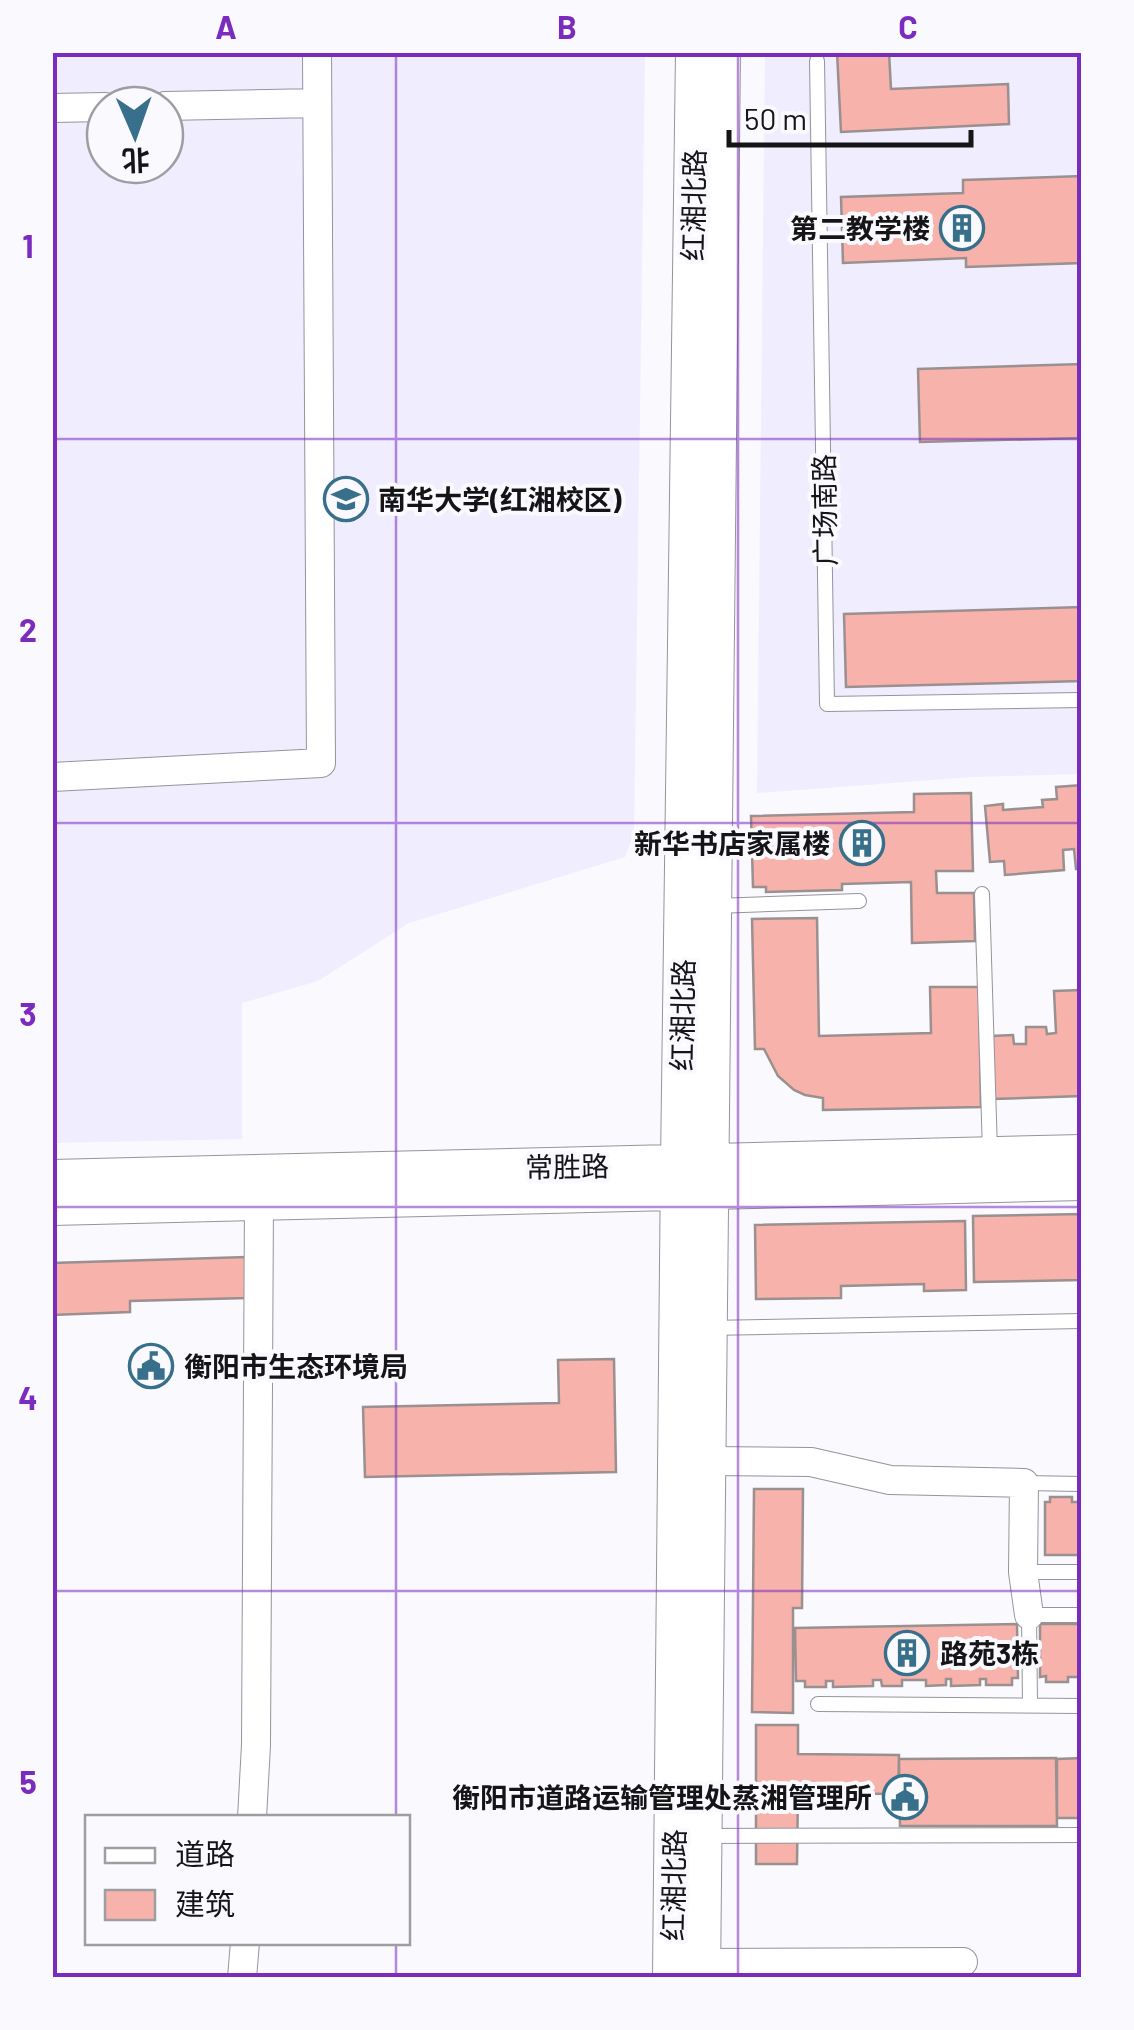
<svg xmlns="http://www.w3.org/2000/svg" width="1134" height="2030" viewBox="0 0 1134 2030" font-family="Barlow,'Noto Sans SC',sans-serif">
  <rect width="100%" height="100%" fill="#f9f9fe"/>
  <path fill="#f0edff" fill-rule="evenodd" d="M 52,53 L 645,53 L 634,833 L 625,857 L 409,923 L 318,981 L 242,1003 L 242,1139 L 53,1143 ZM 105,105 L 165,105 L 165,165 L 105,165 Z
    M 765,53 L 1081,53 L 1081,774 L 972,777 L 757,793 Z"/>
  <path fill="#f7b2ab" stroke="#9a908f" stroke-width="2.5" d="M 837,52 L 889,52 L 891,89 L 1008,84 L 1009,124 L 841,132 Z
    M 1082,176 L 1082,263 L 966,267 L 966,258 L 843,263 L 841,197 L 963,193 L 963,180 Z
    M 1082,364 L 1082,438 L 920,442 L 918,369 Z
    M 1082,607 L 1082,681 L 846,687 L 844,614 Z
    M 1082,785 L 1082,869 L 1076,869 L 1074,849 L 1063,850 L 1064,870 L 1005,875 L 1004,861 L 990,862 L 985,806 L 1003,804 L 1003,810 L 1043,807 L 1042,800 L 1057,799 L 1056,787 Z
    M 971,793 L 973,871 L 936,871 L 937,893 L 974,893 L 975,941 L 912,943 L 911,882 L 842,884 L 842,890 L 766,892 L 766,887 L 753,887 L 751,816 L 914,812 L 914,794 Z
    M 817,918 L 819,1036 L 931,1033 L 930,987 L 979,987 L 981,1107 L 823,1110 L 823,1098 L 805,1095 L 794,1090 L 778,1076 L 764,1049 L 755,1049 L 752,919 Z
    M 1082,990 L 1082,1096 L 993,1099 L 991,1036 L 1013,1035 L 1014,1044 L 1026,1044 L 1026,1027 L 1046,1027 L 1047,1034 L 1056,1033 L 1054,991 Z
    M 1082,1214 L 1082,1280 L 974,1282 L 973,1216 Z
    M 965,1221 L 966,1290 L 924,1291 L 924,1284 L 841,1286 L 841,1298 L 756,1299 L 755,1225 Z
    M 246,1257 L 247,1298 L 130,1301 L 130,1312 L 52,1315 L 52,1263 Z
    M 614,1359 L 616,1472 L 365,1477 L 363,1407 L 559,1403 L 558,1360 Z
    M 754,1489 L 803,1489 L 802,1608 L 793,1608 L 793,1713 L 752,1712 Z
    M 1050,1497 L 1072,1497 L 1072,1502 L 1082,1502 L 1082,1555 L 1045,1555 L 1045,1502 L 1050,1502 Z
    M 1017,1624 L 1018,1678 L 1012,1678 L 1012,1685 L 986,1685 L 986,1679 L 980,1679 L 980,1685 L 951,1686 L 951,1679 L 946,1679 L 946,1685 L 926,1686 L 926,1680 L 902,1680 L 902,1686 L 882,1686 L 881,1680 L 873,1680 L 873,1686 L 833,1687 L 833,1681 L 826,1681 L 826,1687 L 805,1687 L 805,1681 L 796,1681 L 795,1628 Z
    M 1040,1624 L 1082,1624 L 1082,1677 L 1068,1677 L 1068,1682 L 1046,1682 L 1046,1676 L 1040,1677 Z
    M 756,1725 L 798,1725 L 798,1754 L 899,1755 L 898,1794 L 798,1793 L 797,1864 L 756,1864 Z
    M 1056,1758 L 1057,1826 L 900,1826 L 899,1759 Z
    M 1082,1758 L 1082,1818 L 1057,1818 L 1057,1759 Z"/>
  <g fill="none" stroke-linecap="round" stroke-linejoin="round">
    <defs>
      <path id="lane" d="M 817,61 L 827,704 L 1082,700
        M 982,894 L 990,1152
        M 715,906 L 859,901
        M 707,1328 L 1082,1321
        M 1024,1483 L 1082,1484
        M 1023,1572 L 1082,1572
        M 818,1704 L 1082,1706
        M 1030,1705 L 1029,1615 L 1082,1615
        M 703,1836 L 1082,1835"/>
      <path id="street" d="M 165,106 L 317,103
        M 52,108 L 105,107
        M 52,777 L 321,763 L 317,52
        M 706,1461 L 811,1462 L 890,1480 L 1024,1483 L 1023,1572 L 1029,1615
        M 252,1818 L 256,1745 L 259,1201
        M 701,1963 L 963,1962
        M 242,1978 L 245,1942"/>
      <path id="secondary" d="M 52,1179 L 1082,1154
        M 52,1206 L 1082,1181
        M 672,1978 L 680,1163 L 695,52
        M 701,1978 L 721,52"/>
    </defs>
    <use href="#lane" stroke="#94949c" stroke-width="16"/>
    <use href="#street" stroke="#94949c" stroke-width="30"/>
    <use href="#secondary" stroke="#94949c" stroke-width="40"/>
    <use href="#lane" stroke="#fff" stroke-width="14"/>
    <use href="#street" stroke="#fff" stroke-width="28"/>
    <use href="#secondary" stroke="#fff" stroke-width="38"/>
  </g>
  <path fill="none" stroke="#7b2cbf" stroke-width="2.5" stroke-opacity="0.55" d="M 396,52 L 396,1818M 738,52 L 738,1978M 52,439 L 1082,439M 52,823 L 1082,823M 52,1207 L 1082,1207M 52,1591 L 1082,1591M 396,1942 L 396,1978"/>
  <defs>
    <symbol id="building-ring" viewBox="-11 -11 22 22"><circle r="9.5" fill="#f9f9fe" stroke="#386f8a" stroke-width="1.5"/><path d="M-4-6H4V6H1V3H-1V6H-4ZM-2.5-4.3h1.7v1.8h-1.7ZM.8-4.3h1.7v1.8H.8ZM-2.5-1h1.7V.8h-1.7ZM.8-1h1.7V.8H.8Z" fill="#386f8a"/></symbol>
    <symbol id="university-ring" viewBox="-11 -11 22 22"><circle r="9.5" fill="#f9f9fe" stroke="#386f8a" stroke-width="1.5"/><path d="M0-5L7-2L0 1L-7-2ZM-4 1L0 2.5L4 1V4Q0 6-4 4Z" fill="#386f8a"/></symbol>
    <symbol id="civic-ring" viewBox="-11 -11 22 22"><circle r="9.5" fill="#f9f9fe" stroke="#386f8a" stroke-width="1.5"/><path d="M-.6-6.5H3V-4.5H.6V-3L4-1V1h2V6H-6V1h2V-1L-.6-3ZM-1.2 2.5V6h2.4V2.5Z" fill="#386f8a"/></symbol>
  </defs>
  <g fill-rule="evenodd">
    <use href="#building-ring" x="937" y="203" width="50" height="50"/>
    <use href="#university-ring" x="321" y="474" width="50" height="50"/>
    <use href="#building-ring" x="837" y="818" width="50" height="50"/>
    <use href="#civic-ring" x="126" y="1341" width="50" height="50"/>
    <use href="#building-ring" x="882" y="1628" width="50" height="50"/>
    <use href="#civic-ring" x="880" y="1772" width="50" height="50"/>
  </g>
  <g text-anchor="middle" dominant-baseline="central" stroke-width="8" stroke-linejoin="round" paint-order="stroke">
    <g font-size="28" fill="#151518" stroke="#f9f9fe">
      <text transform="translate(693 205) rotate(-89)">红湘北路</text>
      <text transform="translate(824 510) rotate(-91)">广场南路</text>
      <text transform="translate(682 1015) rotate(-89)">红湘北路</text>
      <text transform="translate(567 1166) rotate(-1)">常胜路</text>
      <text transform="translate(673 1885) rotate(-89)">红湘北路</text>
    </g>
    <g font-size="28" font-weight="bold" fill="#151518" stroke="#f9f9fe" text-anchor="end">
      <text x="930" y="228">第二教学楼</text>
      <text x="378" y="499" text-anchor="start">南华大学(红湘校区)</text>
      <text x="830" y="843">新华书店家属楼</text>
      <text x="184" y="1366" text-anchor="start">衡阳市生态环境局</text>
      <text x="940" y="1653" text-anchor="start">路苑3栋</text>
      <text x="872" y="1797">衡阳市道路运输管理处蒸湘管理所</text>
    </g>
  </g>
  <rect width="1134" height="2030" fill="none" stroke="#f9f9fe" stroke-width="110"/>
  <rect x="85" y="1815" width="325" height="130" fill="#f9f9fe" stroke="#9e9ea2" stroke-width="2.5"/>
  <rect x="105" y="1848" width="50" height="15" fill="#ffffff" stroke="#9e9ea2" stroke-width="2.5"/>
  <text x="175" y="1865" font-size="30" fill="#151518">道路</text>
  <rect x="105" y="1890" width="50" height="30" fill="#f7b2ab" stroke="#9e9ea2" stroke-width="2.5"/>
  <text x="175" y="1915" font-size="30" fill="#151518">建筑</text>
  <g transform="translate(135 135) rotate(178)"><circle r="48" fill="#f9f9fe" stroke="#9e9ea2" stroke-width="2.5"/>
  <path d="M0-8L18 38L0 25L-18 38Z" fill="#386f8a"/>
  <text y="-15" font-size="28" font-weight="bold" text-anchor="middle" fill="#151518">北</text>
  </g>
  <path d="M729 130v15h242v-15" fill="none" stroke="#151518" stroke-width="5"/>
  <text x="744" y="130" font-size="30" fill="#151518" stroke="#f9f9fe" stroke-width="8" paint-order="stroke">50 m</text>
  <rect x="55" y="55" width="1024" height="1920" fill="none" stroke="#7b2cbf" stroke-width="4"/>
  <g font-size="32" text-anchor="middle" font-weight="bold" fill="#7b2cbf">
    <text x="226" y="39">A</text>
    <text x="567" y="39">B</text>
    <text x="908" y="39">C</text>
    <text x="28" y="258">1</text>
    <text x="28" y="642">2</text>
    <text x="28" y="1026">3</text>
    <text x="28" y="1410">4</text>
    <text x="28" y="1794">5</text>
  </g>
</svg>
